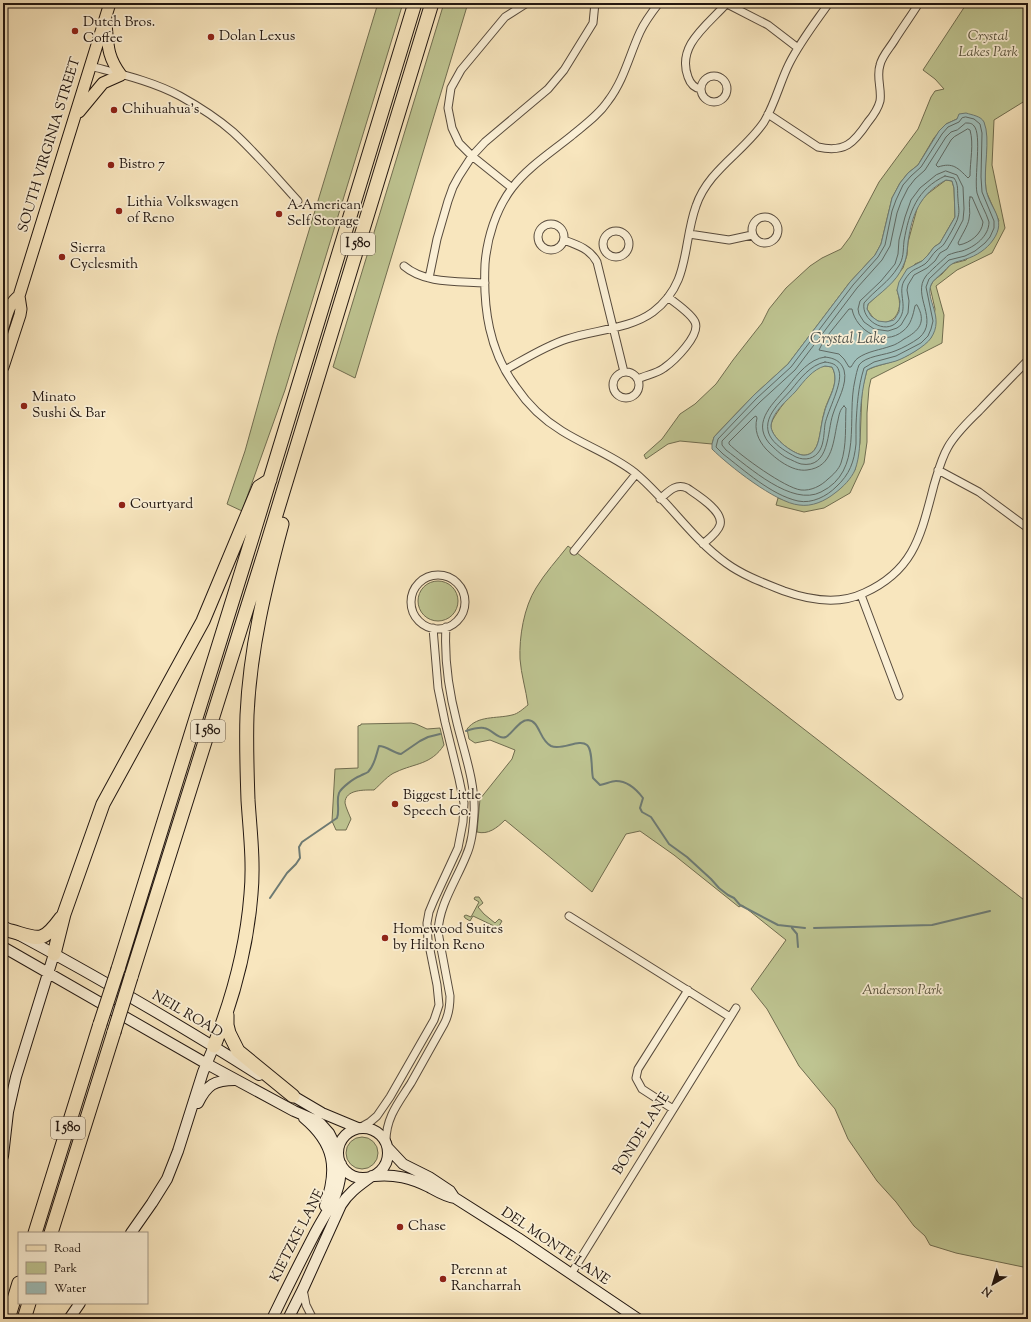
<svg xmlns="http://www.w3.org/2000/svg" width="1031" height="1322" viewBox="0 0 1031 1322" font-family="'Sorts Mill Goudy',serif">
  <rect width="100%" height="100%" fill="#f8e6be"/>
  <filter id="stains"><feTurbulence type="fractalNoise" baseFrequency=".005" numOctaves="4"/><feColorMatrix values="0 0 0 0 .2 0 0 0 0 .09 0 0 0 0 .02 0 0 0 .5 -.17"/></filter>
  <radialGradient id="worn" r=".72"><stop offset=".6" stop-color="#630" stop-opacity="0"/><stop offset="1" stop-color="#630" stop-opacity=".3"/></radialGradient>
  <path fill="#bec491" stroke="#706d50" d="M 378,3 L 403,3 L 285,390 L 242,511 L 227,504 L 245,451 L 277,336 Z
    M 444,3 L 468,3 L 355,378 L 333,367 Z
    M 967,3 L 1028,3 L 1028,99 L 994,120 L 992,165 L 1005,228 L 992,253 L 957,270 L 936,286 L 944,315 L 942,343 L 871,379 L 869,388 L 867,413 L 867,442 L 864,463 L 850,493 L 824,508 L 804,512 L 776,505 L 778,498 L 785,500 L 855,470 L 860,443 L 862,390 L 867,370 C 877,365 887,364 897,360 C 909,356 922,347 931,338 L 935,309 L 930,287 L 933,281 L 942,274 L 951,264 L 966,260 L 999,221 L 986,191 L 985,177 L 986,148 L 957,119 L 946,124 L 934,138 L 918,165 L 908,173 L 900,183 L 892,198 L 881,244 L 875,255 L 850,282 L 788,364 L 754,395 L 727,423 L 714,437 L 712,444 L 680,441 L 668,444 L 646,459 L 644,455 L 662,439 L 680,414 L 695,404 L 716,384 L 733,360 L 762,323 L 769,309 L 786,288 L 810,266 L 822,258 L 841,249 L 850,237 L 879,182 L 918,129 L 931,97 L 935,91 L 944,89 L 935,79 L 923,70 Z
    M 946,180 L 952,181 L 954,188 L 955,217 L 940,243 L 934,247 L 928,255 L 922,261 L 915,264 L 897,290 C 899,297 901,305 898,312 C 895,320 886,325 878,321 C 873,319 870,313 867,309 L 868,304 L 887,287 L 903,268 L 907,255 L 908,242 L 918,205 L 926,195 Z
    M 825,366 L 832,367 C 841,383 827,398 824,413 C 821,422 820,443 815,449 C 813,453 807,456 802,455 C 792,453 770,437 771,425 C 772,414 809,372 819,367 C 821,366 823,366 825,366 Z
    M 568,546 L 1028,903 L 1028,1268 L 956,1253 L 930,1245 L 925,1236 L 914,1226 L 896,1202 L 877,1181 L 848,1139 L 835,1109 L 799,1066 L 767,1009 L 751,989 L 786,940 L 742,905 L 739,907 L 674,855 L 640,831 L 626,834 L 592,892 L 505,820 C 497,828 488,835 477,832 L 480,799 L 512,759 L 515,750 L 490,740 L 475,743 L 469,739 L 467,729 C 478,715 496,719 512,715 C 518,714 524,708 528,705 C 526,690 521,674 520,659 C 519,637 524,607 536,588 C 545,573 557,560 568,546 Z
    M418 601a20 20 0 1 1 40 0a20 20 0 1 1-40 0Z
    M 411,723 L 416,724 L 427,729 L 440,728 L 444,745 C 431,765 415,763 396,772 C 388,775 381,784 374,790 C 365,790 345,789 345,803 C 346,808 349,814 351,819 L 346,830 L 336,830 L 332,821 L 335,769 L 358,768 L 358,726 L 361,725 L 361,724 Z
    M 475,897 L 479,897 L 483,903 L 478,907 L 484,914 L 495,923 L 499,919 L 502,921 L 495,933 L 492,931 L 494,926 L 473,916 L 470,921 L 465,918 L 464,916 L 466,915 L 471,917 L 479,902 L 474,899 Z
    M346 1153a16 16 0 1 1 32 0a16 16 0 1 1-32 0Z"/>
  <path fill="#9fbeb9" stroke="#6d7b75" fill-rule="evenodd" d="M 966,113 C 972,115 981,116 984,122 C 991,139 983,170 986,189 C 989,208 1008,219 993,240 C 987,249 976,256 966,259 C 962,261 956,261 952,264 C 948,266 945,271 941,274 C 937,278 933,280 931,285 C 925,300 945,317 931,338 C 926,346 905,358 896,361 C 886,364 876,365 867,370 C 862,389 860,408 860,427 C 860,441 860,456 855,470 C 851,479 843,487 835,493 C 825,501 812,507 799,505 C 776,503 728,465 712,449 L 712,444 L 714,437 L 754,395 L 788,364 L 850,282 L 875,255 L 881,244 L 892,198 L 900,183 L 908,173 L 918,165 L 939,131 L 946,124 L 957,119 L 959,114 ZM 946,180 L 952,181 L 954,188 L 955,217 L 940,243 L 934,247 L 928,255 L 922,261 L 907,269 L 899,282 L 897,290 L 900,301 L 899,312 L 894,320 L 886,322 L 878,321 L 871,316 L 867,309 L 868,304 C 880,293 897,282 903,266 C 907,258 907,251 908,242 C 912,214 920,194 946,180 ZM 825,366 L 832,367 C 841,383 827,399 824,414 C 821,422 820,443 815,449 C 813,453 807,456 802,455 C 792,453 770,437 771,425 C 773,411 787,401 796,391 C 804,381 813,369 825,366 Z"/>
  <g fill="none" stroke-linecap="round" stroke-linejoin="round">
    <path stroke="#606a64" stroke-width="1" d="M 966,117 L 974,119 L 980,124 L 982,133 L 981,177 L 982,192 L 994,221 L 994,228 L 990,237 L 985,243 L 975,251 L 965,256 L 949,260 L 929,279 L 926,287 L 933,321 L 931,329 L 928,336 L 921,343 L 896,356 L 874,362 L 864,368 C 858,387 857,406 856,425 C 856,431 856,438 856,444 C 854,462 850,474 836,487 C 827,496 812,504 798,501 C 771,495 744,470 723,454 L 716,447 L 718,439 L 757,398 L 791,367 L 853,285 L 878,257 L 885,245 L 892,211 L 896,200 L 903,185 L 911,176 L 921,167 L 942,134 L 948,127 L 959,122 L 962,118 Z
      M 966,123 C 969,123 972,123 974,126 C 982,134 974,178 977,193 C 980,203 986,212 989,222 C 989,236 975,247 962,251 C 957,252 953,253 948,255 C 946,257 927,274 926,276 C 911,295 940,320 919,338 C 912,343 903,348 895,351 C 886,355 865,356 859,365 C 857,370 856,375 855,380 C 846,418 864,471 821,492 C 792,507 749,467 726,450 L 722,445 L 722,441 L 760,402 L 795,370 L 857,288 L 882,260 L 890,246 L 897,213 L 901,202 L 908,188 L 915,179 L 925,170 L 946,137 L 951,132 L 957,130 Z
      M 968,129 L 970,130 C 974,144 970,161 970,176 L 968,178 C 958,168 953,162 938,167 L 936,165 L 951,140 L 954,137 Z
      M 946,171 L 957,175 L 963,187 L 964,209 L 963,220 L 953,239 L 947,249 L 940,253 L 935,261 L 927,268 L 914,275 L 908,285 L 907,290 L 909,301 L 908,313 L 901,325 L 897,328 L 888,331 L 874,329 L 864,322 L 859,314 L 858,309 L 860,301 L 881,281 L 895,264 L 898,254 L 899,240 L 905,217 L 911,200 L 920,188 L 936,175 Z
      M 945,176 L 954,178 C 959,185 957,191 958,199 C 958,205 960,211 958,217 C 958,221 946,241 944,244 C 942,247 939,248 937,250 C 932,254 930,260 925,264 C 914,271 912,268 904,281 C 897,294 910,308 897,322 C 885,335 861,320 864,303 C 875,290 889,282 898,267 C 904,259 903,250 904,241 C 909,212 917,189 945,176 Z
      M 970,197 L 972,197 L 983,222 C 982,234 970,243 959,245 L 958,243 C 961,236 968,226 969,219 C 971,212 968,203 970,197 Z
      M 917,305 C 927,322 919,331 904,339 C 900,342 895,345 891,346 C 880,350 868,351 858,358 C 855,360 853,364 851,367 L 849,367 L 844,359 L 839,354 L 819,350 L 824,340 L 849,309 L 852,309 C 856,331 884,347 903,331 C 911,325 913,315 915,306 Z
      M 825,357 C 834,358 841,361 844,370 C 848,384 837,401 833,414 C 827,431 830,469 801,464 C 797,463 792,460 787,458 C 781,455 774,448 769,443 C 751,421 775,402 788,386 C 798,374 809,359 825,357 Z
      M 825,362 C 832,363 837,364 839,371 C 843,383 828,410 825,424 C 824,432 824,443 820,450 C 815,459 805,461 796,457 C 777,447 758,434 773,411 C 778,403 785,397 791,390 C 800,379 810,365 825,362 Z
      M 844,406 L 846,408 C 845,426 847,445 841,463 C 839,469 833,475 828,479 C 821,486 811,491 801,490 C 785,488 741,456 729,444 L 729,442 L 754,417 L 756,416 L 757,418 C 754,430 758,440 766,449 C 776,459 792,472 807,470 C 834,467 833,440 838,420 C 839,415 840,409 844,406 Z"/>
    <path stroke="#6d7b75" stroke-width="2" d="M 466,731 C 472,729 478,727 484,728 C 492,729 498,740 506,737 C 513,733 519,720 528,720 C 540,721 539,740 551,746 C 562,751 579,738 587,745 C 593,750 591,770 593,778 L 600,785 C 606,784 611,781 616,781 C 628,781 637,790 643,798 L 640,808 L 642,812 L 651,817 L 669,844 L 687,857 L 711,879 L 719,888 L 728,895 L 734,898 L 740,905 L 778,925 L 805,928
      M 270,898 L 287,873 L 296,864 L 300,858 L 299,847 L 302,842 L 337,818 C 340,810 336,801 339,793 C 341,788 354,778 360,776 C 363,774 365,774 368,772 C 375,765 376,755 379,746 C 387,746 393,753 401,754 L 420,741 L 428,737 L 440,734
      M 792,928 L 797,934 L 798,947
      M 814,928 L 932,925 L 990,911"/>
    <defs>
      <path id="street" d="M 659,3 C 652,12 645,21 640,32 C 629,56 624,80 608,101 C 598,116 583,126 570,137 C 550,153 527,168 512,188 C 496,209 487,238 485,264 C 483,308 489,351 516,387 C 528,405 544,420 562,431 C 586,446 612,455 634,472 C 667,499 691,538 726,563 C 744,576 764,583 784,591 C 809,600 839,605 864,593 C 915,570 921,534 934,485 C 938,472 941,459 948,447 C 956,433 968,422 979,411 C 995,394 1012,377 1028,360
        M 727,4 L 768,25 L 798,48
        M 90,66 C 120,74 152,81 180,96 C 198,106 217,118 233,132 C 256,153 277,178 298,201
        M701 89a13 13 0 1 1 26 0a13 13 0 1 1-26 0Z
        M 701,89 C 694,88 690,83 688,77 C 676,45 709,24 727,3
        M 768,114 L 818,147 C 845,153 854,143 868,122 C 873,116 878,109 880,101 C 882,89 876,77 880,65 C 882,56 889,49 894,41 C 902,28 911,16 919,3
        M 512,188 L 472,156 L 459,143 L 452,128 L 448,108 L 451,88 L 461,70 L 505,17 L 527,3
        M752 230a13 13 0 1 1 26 0a13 13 0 1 1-26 0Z
        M538 237a13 13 0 1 1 26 0a13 13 0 1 1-26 0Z
        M603 244a13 13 0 1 1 26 0a13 13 0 1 1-26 0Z
        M 689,234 L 729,240 L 752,235
        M 564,240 C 578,245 590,249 597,262 L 624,372
        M 404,266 C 425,284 458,281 485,283
        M 429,278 L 437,239 L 448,201 L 453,187 L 459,176 L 472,156 L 485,142 L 548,89 L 564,70 L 593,23 L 595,3
        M 505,370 C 525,359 545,346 567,339 C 594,330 630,329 653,312 C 691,283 682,245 696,206 C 708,170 744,152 764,122 C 775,104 780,82 789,64 C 800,42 815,23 829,3
        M613 385a13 13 0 1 1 26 0a13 13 0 1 1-26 0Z
        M 638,379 C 646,375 656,374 664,368 C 674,361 701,335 695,322 C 691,313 675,303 668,297
        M 938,470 L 979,492 L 1025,526
        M 660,499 C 669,491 676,483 687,488 C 697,495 724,511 720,525 C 718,532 709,539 703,544
        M 574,551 L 636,474
        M411 602a27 27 0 1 1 54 0a27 27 0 1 1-54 0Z
        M 861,595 L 899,696
        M 569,916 L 730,1017
        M 673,1109 L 642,1089 L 636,1078 L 638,1069 L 688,990
        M 361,1127 L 370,1122 L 377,1116 L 390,1097 L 434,1020 L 439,1005 L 437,985 L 428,940 L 427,923 L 429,912 L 434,900 L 458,848 L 463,822 L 464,803 L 459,779 L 445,722 L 438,688 L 433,628
        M 386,1141 C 386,1117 399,1102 411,1083 C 422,1063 433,1044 444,1024 C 449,1015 450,1007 450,996 L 438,932 C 439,905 456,881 466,856 C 472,843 473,829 474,815 C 476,784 464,752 457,723 C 449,692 444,659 446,627
        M 571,1274 L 736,1008
        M 303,1289 L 306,1305 L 313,1319"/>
      <path id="secondary" d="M 3,926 C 90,973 176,1022 259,1075
        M 3,947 L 207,1064 L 294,1111 L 315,1120 L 321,1124 L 329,1133 L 338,1151
        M 288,1093 L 322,1113 L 358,1128
        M 198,1103 C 207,1085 214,1080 235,1080
        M 304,1118 C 335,1144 338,1169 325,1206
        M338 1153a25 25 0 1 1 50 0a25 25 0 1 1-50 0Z
        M 388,1148 L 403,1164 L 429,1177 L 450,1191 L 454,1197
        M 3,1156 L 8,1112 L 16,1077 L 54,954
        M 374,1176 C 395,1174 411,1178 429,1187 C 438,1192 446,1197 455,1198 L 518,1238 L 638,1319
        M 131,1233 L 152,1203 L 167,1179 L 178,1151 L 203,1072 L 214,1046
        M 69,1319 L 80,1303
        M 272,1319 C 285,1292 299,1264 313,1237 C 327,1209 341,1197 341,1164
        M 288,1319 L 303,1289 L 341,1205 C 349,1192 360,1185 372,1176"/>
      <path id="primary" d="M 79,112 L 103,83 L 121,75 C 107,56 108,45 106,23
        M 3,327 C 7,315 9,303 19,296
        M 3,367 L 20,315 L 21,309 L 19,296 L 110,3"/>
      <path id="highway" d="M 11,931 C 39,939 42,944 61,918
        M 54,954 L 64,914 L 103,804 L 203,621 L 259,487 L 270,480
        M 118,969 L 252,538 L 415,3
        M 131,977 L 265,551 L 432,3
        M 227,1015 L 227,1025 L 229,1033 L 238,1051 L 293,1096
        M 214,1046 C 233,998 247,946 251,894 C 254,862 250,831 248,800 C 247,771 246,743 247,715 C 250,649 265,587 282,524
        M 35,1233 L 100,1024
        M 51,1233 L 114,1032
        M 8,1319 L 19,1283
        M 24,1319 L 29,1303"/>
    </defs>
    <use href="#street" stroke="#574a3c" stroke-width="9"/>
    <use href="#secondary" stroke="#211610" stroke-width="12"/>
    <use href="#primary" stroke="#211610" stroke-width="13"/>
    <use href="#highway" stroke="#211610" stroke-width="15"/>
    <use href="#street" stroke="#faefd5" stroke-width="7"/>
    <use href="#secondary" stroke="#faefd5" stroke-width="10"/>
    <use href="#primary" stroke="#f8e6be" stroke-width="11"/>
    <use href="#highway" stroke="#f8e6be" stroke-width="13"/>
    <defs>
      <path id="highway-bridge" d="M 100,1024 L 118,969
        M 114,1032 L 131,977"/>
    </defs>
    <use href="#highway-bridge" stroke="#211610" stroke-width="15" stroke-linecap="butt"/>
    <use href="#highway-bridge" stroke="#f8e6be" stroke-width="13"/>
  </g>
  <g fill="#8f2418" stroke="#faefd5" stroke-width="1.5">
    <circle cx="75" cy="31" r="4"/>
    <circle cx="211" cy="37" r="4"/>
    <circle cx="114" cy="110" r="4"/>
    <circle cx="111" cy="165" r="4"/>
    <circle cx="119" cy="211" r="4"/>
    <circle cx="279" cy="214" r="4"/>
    <circle cx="62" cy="257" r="4"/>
    <circle cx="24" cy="406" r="4"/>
    <circle cx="122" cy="505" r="4"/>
    <circle cx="395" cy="804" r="4"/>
    <circle cx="385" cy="938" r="4"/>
    <circle cx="400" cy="1227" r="4"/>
    <circle cx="443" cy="1279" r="4"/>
  </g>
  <g text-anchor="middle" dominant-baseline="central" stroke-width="3.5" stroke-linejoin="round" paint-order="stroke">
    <g fill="#faefd5" stroke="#62574b" stroke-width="1">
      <rect x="341" y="233" width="34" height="22" rx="3"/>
      <rect x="191" y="720" width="34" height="22" rx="3"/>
      <rect x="51" y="1117" width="34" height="22" rx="3"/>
    </g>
    <g font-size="13" font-weight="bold" fill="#211610">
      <text x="358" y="244">I 580</text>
      <text x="208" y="731">I 580</text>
      <text x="68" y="1128">I 580</text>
    </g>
    <g font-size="14" fill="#211610" stroke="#faefd5" text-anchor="start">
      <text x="83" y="23">Dutch Bros.<tspan x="83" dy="16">Coffee</tspan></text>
      <text x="219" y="37">Dolan Lexus</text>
      <text x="122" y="110">Chihuahua's</text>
      <text x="119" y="165">Bistro 7</text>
      <text x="127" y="203">Lithia Volkswagen<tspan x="127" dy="16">of Reno</tspan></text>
      <text x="287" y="206">A-American<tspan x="287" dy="16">Self Storage</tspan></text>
      <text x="70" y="249">Sierra<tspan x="70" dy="16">Cyclesmith</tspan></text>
      <text x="32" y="398">Minato<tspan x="32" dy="16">Sushi &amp; Bar</tspan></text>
      <text x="130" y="505">Courtyard</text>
      <text x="403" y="796">Biggest Little<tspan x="403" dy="16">Speech Co.</tspan></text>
      <text x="393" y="930">Homewood Suites<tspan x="393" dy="16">by Hilton Reno</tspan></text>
      <text x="408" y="1227">Chase</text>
      <text x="451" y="1271">Perenn at<tspan x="451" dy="16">Rancharrah</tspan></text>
    </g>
    <g font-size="14" font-style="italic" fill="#58533d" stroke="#faefd5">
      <text x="988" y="37">Crystal<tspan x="988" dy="16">Lakes Park</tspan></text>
      <text x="902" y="991">Anderson Park</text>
    </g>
    <g font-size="14" fill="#211610" stroke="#faefd5">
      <text transform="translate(50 145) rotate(-73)">SOUTH VIRGINIA STREET</text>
      <text transform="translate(187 1015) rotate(30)">NEIL ROAD</text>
      <text transform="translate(642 1134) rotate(-58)">BONDE LANE</text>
      <text transform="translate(298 1236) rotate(-63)">KIETZKE LANE</text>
      <text transform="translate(555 1247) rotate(34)">DEL MONTE LANE</text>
    </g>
    <g font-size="15" font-style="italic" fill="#4d514b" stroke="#faefd5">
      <text x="848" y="339">Crystal Lake</text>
    </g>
  </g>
  <rect width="1031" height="1322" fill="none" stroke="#f8e6be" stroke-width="16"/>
  <rect x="4" y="4" width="1023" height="1314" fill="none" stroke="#211610" stroke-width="2"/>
  <rect x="8" y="8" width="1015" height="1306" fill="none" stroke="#211610"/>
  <rect x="18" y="1232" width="130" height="72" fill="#faefd5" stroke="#a39886"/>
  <rect x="26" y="1245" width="20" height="6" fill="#f8e6be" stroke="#a39886"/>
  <text x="54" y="1252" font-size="12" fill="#211610">Road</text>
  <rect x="26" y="1262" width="20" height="12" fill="#bec491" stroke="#a39886"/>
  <text x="54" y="1272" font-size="12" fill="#211610">Park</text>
  <rect x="26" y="1282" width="20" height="12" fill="#9fbeb9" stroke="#a39886"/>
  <text x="54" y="1292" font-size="12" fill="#211610">Water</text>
  <g transform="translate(993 1284) rotate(218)" stroke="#faefd5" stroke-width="3" paint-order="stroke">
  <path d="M0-3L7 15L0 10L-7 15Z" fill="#211610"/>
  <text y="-6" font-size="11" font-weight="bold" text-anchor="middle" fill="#211610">N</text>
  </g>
  <rect width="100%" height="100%" filter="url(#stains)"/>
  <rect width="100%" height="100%" fill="url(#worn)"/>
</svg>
